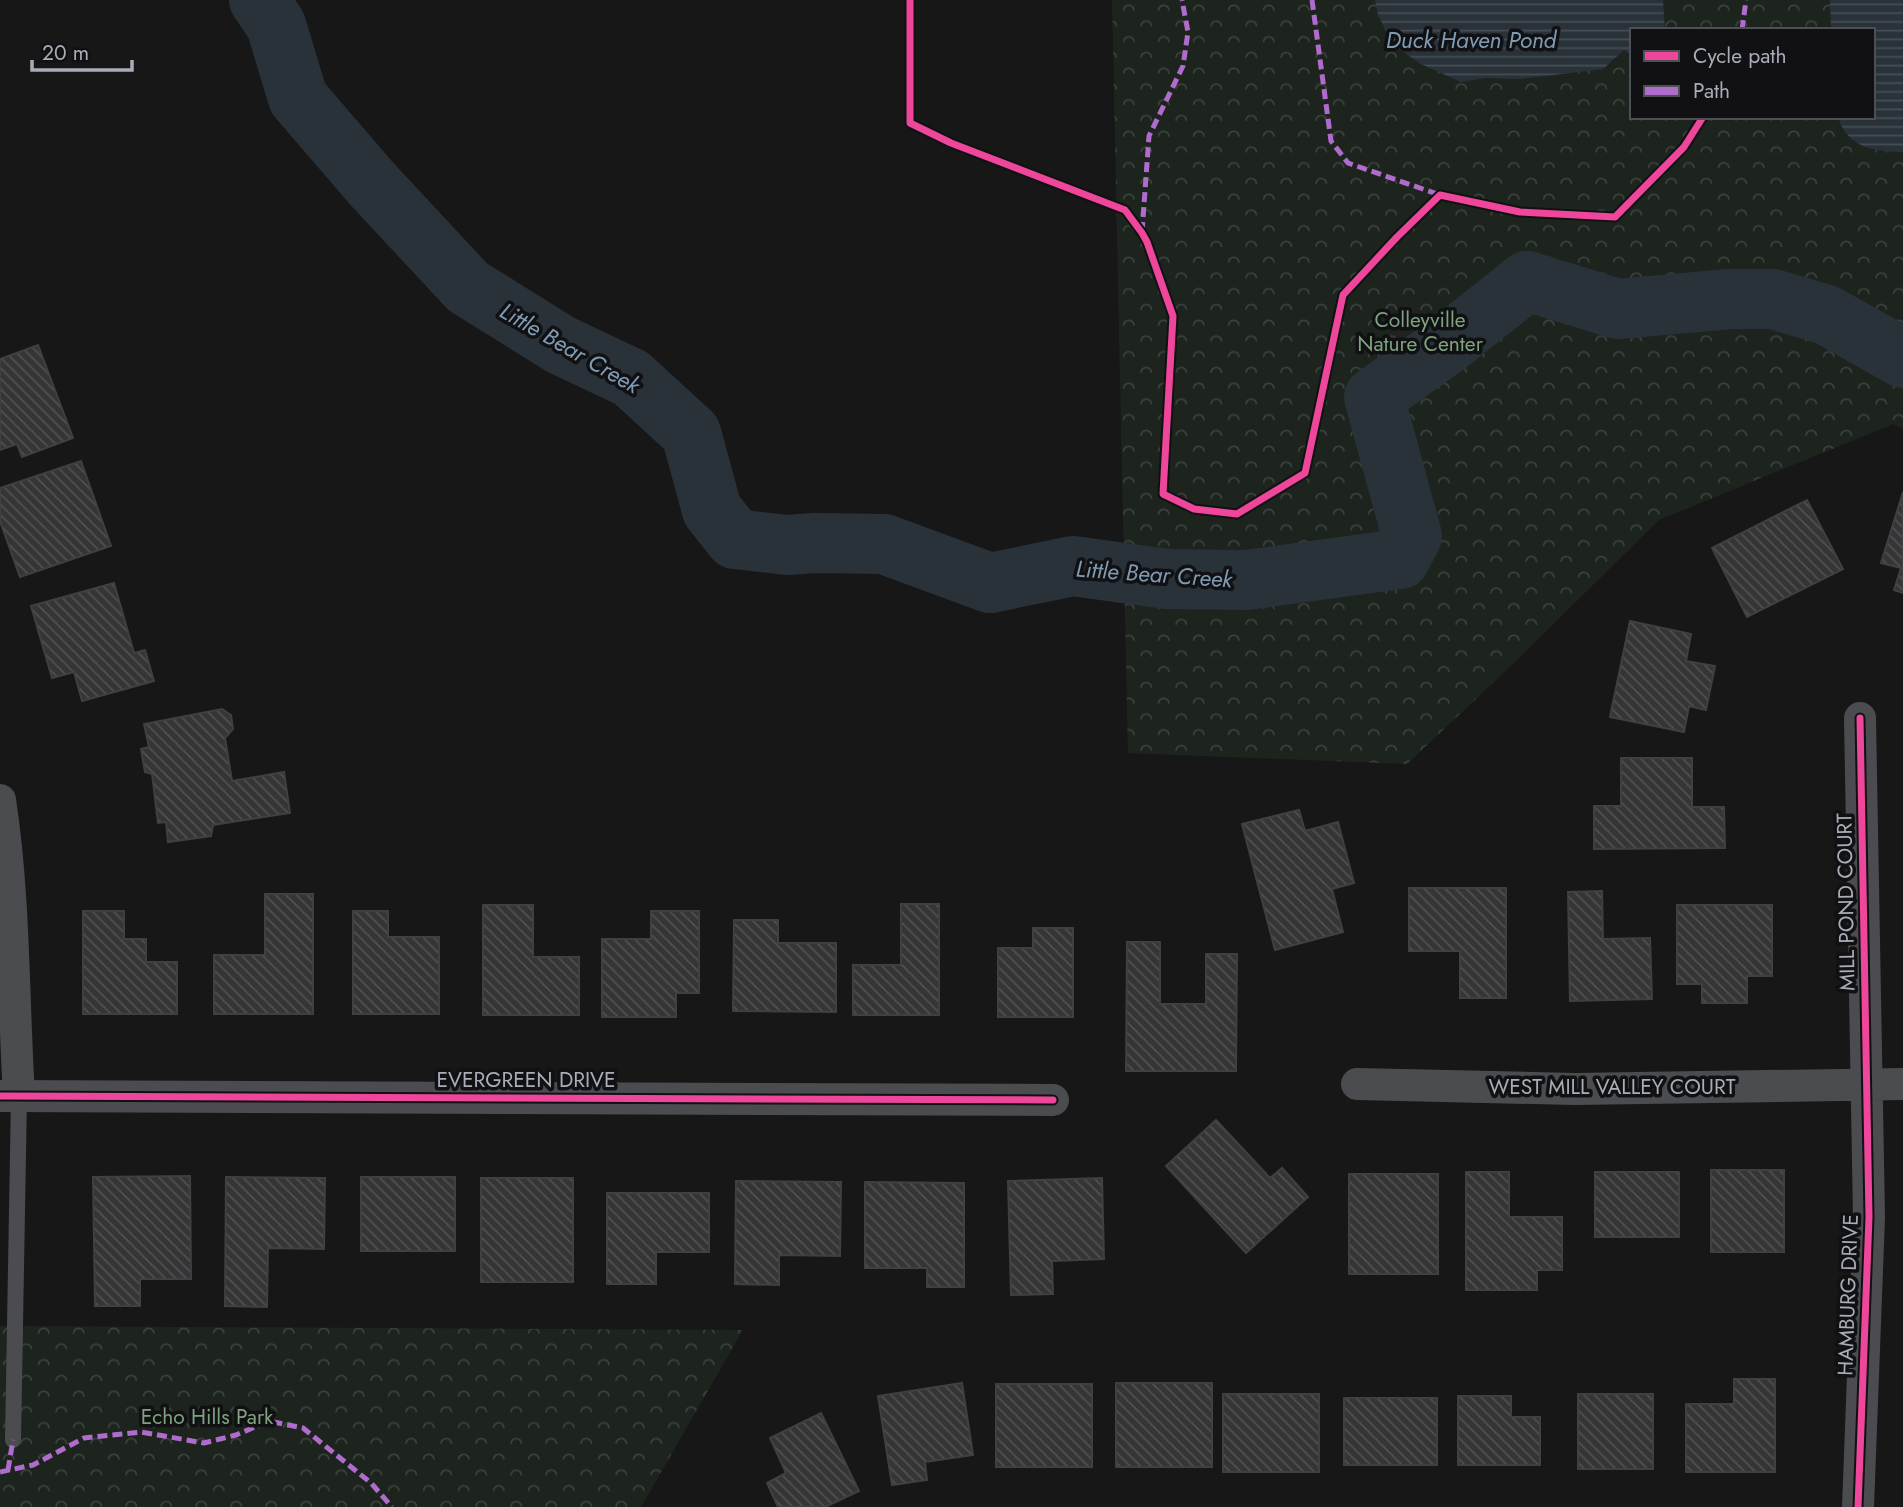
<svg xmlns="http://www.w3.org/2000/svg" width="1903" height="1507" viewBox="0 0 1903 1507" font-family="Jost,sans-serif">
  <defs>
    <pattern id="park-crowns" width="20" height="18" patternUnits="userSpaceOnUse" patternTransform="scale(1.75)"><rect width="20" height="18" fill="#1d241e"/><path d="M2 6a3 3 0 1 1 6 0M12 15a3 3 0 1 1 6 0" fill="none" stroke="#3b413d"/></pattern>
    <pattern id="water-rules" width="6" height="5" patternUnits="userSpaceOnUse" patternTransform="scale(1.75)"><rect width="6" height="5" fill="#2a3239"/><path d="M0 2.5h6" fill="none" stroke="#464d54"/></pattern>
    <pattern id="building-back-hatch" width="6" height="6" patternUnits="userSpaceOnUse" patternTransform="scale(1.75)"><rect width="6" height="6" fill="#353536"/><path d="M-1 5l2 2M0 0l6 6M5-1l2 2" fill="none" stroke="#4f5051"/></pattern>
  </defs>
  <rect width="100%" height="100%" fill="#171717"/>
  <path fill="url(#park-crowns)" fill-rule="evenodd" d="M 1112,0 L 1903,0 L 1903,429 L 1893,424 L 1659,520 L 1518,659 L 1407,764 L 1128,753 ZM 1632,30 L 1873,30 L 1873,117 L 1632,117 Z
    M 0,1326 L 743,1330 L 641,1507 L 0,1507 Z"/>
  <path fill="url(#water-rules)" d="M 1375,0 L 1663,0 L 1665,30 L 1632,30 L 1632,56 L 1624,50 L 1603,69 L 1520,79 L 1485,78 L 1461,82 L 1421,64 L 1393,45 L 1378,15 Z
    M 1830,0 L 1903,0 L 1903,152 C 1875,151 1848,149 1838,117 L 1873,117 L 1873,30 L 1831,30 Z"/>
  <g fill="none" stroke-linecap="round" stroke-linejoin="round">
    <path stroke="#2a3239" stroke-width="60" d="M 259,0 L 276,25 L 298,98 L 372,184 L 468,287 L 561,345 L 631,378 L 691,433 L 712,510 L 735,539 L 787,545 L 815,543 L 884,544 L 990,583 L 1073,566 L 1167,579 L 1247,580 L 1400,559 L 1412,536 L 1374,397 L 1445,346 L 1527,281 L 1618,309 L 1730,299 L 1773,299 L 1827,315 L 1903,358"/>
  </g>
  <path fill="url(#building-back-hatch)" stroke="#3f4043" stroke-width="2" d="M 38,345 L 73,438 L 22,457 L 17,444 L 0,450 L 0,359 Z
    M 81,461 L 111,546 L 20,577 L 0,521 L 0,488 Z
    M 1903,492 L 1903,593 L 1894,590 L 1901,568 L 1881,563 Z
    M 1807,500 L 1843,569 L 1747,617 L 1712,548 Z
    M 114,583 L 134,653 L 145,650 L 154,681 L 82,701 L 74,672 L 52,678 L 31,606 Z
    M 1630,621 L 1691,634 L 1686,661 L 1715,666 L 1706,710 L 1689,706 L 1684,732 L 1610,717 Z
    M 222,709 L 231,715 L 233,729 L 225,738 L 232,781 L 284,772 L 290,813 L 213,825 L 211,836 L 168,842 L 166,822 L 158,823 L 152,774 L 145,772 L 141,749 L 149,747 L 144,724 Z
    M 1621,758 L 1692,758 L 1692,807 L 1724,807 L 1725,848 L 1594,849 L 1594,806 L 1621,806 Z
    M 1299,810 L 1305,831 L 1338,822 L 1354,883 L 1332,889 L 1343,932 L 1275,950 L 1242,824 Z
    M 1409,888 L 1506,888 L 1506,998 L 1460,998 L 1460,951 L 1409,951 Z
    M 1602,891 L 1603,939 L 1650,938 L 1652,999 L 1570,1001 L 1568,892 Z
    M 265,894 L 313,894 L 313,1014 L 214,1014 L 214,955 L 265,955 Z
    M 901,904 L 939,904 L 939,1015 L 853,1015 L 853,965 L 901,965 Z
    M 483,905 L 533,905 L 533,957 L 579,957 L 579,1015 L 483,1015 Z
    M 1677,905 L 1772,905 L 1772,976 L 1747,976 L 1747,1003 L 1702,1003 L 1702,984 L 1677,984 Z
    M 83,911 L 124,911 L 124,939 L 146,939 L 146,962 L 177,962 L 177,1014 L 83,1014 Z
    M 353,911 L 388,911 L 388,937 L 439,937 L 439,1014 L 353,1014 Z
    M 651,911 L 699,911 L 699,993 L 676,993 L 676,1017 L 602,1017 L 602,939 L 651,939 Z
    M 734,920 L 778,920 L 778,943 L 836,943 L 836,1012 L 733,1011 Z
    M 1033,928 L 1073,928 L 1073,1017 L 998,1017 L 998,948 L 1033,948 Z
    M 1127,942 L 1160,942 L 1160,1004 L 1206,1004 L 1206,954 L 1237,954 L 1236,1071 L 1126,1071 Z
    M 1216,1120 L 1270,1178 L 1282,1168 L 1308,1197 L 1246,1253 L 1166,1166 Z
    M 1711,1170 L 1784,1170 L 1784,1252 L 1711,1252 Z
    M 1466,1172 L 1509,1172 L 1509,1217 L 1562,1217 L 1562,1270 L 1537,1270 L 1537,1290 L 1466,1290 Z
    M 1595,1172 L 1679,1172 L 1679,1237 L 1595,1237 Z
    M 1349,1174 L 1438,1174 L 1438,1274 L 1349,1274 Z
    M 190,1176 L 191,1279 L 140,1279 L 140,1306 L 95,1306 L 93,1177 Z
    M 226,1177 L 325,1178 L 324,1249 L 268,1248 L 267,1307 L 225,1306 Z
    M 361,1177 L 455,1177 L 455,1251 L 361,1251 Z
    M 481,1178 L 573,1178 L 573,1282 L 481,1282 Z
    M 1102,1178 L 1104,1259 L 1052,1261 L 1053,1294 L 1011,1295 L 1008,1181 Z
    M 736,1181 L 841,1182 L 840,1256 L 779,1255 L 779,1285 L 735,1284 Z
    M 865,1182 L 964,1183 L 964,1287 L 927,1287 L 927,1268 L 865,1268 Z
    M 607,1193 L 709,1193 L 709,1252 L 656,1252 L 656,1284 L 607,1284 Z
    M 1734,1379 L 1775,1379 L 1775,1472 L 1686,1472 L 1686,1404 L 1734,1404 Z
    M 962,1383 L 973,1455 L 925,1462 L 927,1480 L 892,1485 L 878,1396 Z
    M 1116,1383 L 1212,1383 L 1212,1467 L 1116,1467 Z
    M 996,1384 L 1092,1384 L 1092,1467 L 996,1467 Z
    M 1223,1394 L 1319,1394 L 1319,1472 L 1223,1472 Z
    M 1578,1394 L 1653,1394 L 1653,1469 L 1578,1469 Z
    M 1458,1396 L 1511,1396 L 1511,1417 L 1540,1417 L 1540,1465 L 1458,1465 Z
    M 1344,1398 L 1437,1398 L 1437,1465 L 1344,1465 Z
    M 821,1413 L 859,1491 L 825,1507 L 778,1507 L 767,1483 L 786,1473 L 770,1438 Z"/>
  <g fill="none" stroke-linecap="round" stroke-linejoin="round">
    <path stroke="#4b4c50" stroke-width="16" d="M 13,1440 L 19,1096"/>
    <path stroke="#4b4c50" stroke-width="32" d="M 0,800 C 15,899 13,997 19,1096
      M 1357,1084 L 1575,1089 L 1903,1084
      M 0,1096 L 1053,1100
      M 1858,1507 L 1869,1217 L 1860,718"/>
    <path stroke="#b06ccc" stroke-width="5" stroke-dasharray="10 5" stroke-linecap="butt" d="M 1312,0 L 1331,141 L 1348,163 L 1440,195
      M 1742,30 L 1746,0
      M 1142,232 L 1149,136 L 1183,66 L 1188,32 L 1182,0
      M 8,1470 L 13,1440
      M 0,1472 L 33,1465 L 84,1438 L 141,1432 L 204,1443 L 236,1435 L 269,1421 L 303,1428 L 371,1483 L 392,1507"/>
    <defs>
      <path id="cycleway" d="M 910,0 L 910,123 L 951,143 L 1125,210 L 1142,233 L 1147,242 L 1173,316 L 1163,494 L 1194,509 L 1237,514 L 1305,473 L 1343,295 L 1397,237 L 1440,195 L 1520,212 L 1615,217 L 1684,147 L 1703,117
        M 0,1096 L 1053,1100
        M 1858,1507 L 1869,1217 L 1860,718"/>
    </defs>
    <use href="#cycleway" stroke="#111113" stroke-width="11"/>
    <use href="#cycleway" stroke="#ed469a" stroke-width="7"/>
  </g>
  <g text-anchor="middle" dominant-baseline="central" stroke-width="7" stroke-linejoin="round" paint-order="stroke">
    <g font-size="21" fill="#7fa381" stroke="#111113">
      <text x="1420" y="320">Colleyville<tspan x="1420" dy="24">Nature Center</tspan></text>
      <text x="207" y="1417">Echo Hills Park</text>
    </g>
    <g font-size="21" fill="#a8adb8" stroke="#111113">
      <text transform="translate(1846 902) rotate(-91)">MILL POND COURT</text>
      <text x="526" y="1080">EVERGREEN DRIVE</text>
      <text x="1612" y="1087">WEST MILL VALLEY COURT</text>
      <text transform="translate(1848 1295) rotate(-88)">HAMBURG DRIVE</text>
    </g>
    <g font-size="23" font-style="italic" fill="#7f9bb3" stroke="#111113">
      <text x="1471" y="40">Duck Haven Pond</text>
      <text transform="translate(570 348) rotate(30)">Little Bear Creek</text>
      <text transform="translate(1154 574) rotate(4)">Little Bear Creek</text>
    </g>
  </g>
  <rect x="1630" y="28" width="245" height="91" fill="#111113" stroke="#4d4f55" stroke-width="2"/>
  <rect x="1644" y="51" width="35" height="10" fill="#ed469a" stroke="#4d4f55" stroke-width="2"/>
  <text x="1693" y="63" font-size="21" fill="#a8adb8">Cycle path</text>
  <rect x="1644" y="86" width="35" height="10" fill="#b06ccc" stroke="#4d4f55" stroke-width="2"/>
  <text x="1693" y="98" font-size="21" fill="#a8adb8">Path</text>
  <path d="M32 60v10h100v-10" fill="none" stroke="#a8adb8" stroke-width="3.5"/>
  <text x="42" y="60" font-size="21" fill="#a8adb8" stroke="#111113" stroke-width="5" paint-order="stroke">20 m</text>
</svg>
